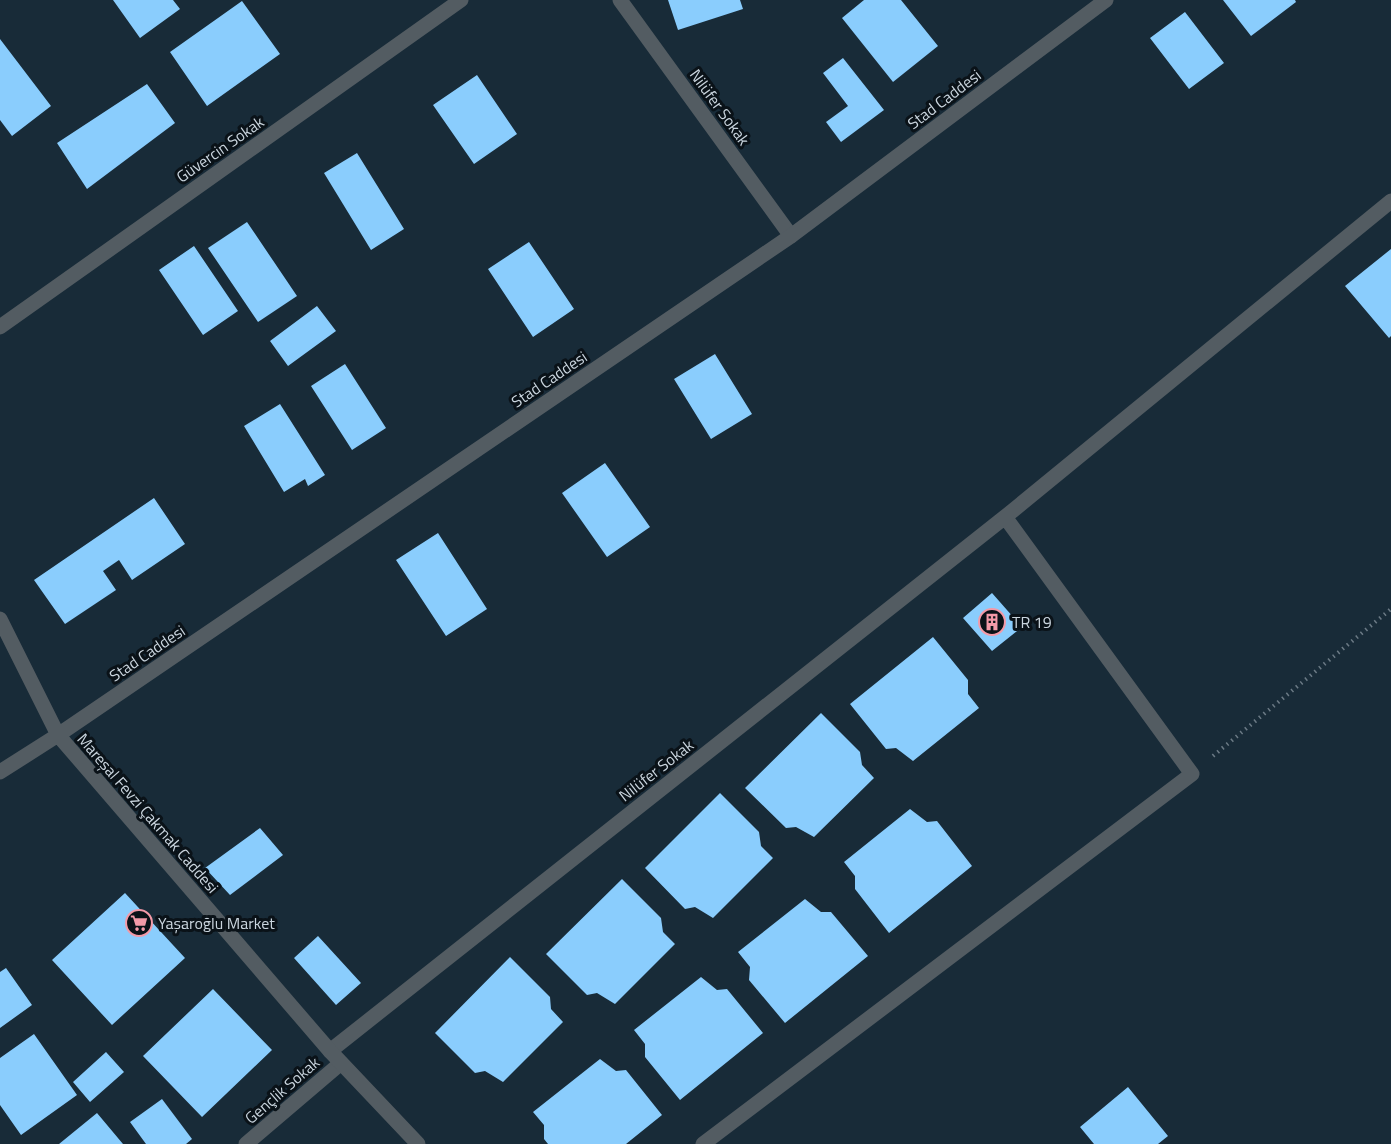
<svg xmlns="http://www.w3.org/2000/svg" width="1391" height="1144" viewBox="0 0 1391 1144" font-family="'Titillium Web',sans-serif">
  <rect width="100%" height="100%" fill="#182b38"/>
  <path fill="#8acdfd" d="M 113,0 L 173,0 L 180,9 L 140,38 Z
    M 668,0 L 740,0 L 743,9 L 678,30 Z
    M 864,0 L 901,0 L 938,46 L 893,82 L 842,18 Z
    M 1223,0 L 1295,0 L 1296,2 L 1251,36 Z
    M 242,1 L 280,54 L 207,106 L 170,52 Z
    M 1185,12 L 1224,63 L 1189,89 L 1150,38 Z
    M 0,39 L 51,106 L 12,136 L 0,120 Z
    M 843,58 L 884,110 L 841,142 L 826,122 L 848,106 L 823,73 Z
    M 477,75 L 517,134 L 474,164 L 433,105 Z
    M 147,84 L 175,123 L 87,189 L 57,143 Z
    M 357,153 L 404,229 L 371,250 L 324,173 Z
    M 247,222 L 297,296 L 258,322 L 208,248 Z
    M 529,242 L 574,309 L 533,337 L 488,269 Z
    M 194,246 L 238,311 L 203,335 L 159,270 Z
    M 1391,249 L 1391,336 L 1389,338 L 1345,286 Z
    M 317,306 L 336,331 L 288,366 L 270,341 Z
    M 715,354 L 752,414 L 711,439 L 674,379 Z
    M 345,364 L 386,428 L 352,450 L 311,386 Z
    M 280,404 L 325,475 L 308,486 L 305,479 L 284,492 L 244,426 Z
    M 605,463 L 650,527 L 607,557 L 562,493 Z
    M 154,498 L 185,544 L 132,580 L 119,560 L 103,571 L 116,590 L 65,624 L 34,580 Z
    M 438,533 L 487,609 L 446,636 L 396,560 Z
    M 992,593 L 1022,627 L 992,651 L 963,618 Z
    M 933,637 L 968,680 L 968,694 L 979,708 L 913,761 L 896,748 L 886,749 L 850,704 Z
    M 821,713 L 860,752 L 862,765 L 874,778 L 814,837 L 796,827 L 786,828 L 745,788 Z
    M 720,793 L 759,832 L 761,846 L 773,858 L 713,918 L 695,907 L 685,909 L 645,868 Z
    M 910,809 L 927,822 L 937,821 L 972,866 L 889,933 L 855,889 L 855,876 L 844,862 Z
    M 260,828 L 283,855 L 230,895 L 205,868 Z
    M 622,879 L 661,918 L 663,932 L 675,944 L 615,1004 L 597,993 L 587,995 L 546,954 Z
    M 125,893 L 185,958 L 112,1025 L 52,960 Z
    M 805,899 L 821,912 L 831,912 L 868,956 L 785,1023 L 749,980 L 750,967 L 738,952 Z
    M 318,936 L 361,983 L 336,1005 L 294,958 Z
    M 510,957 L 550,997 L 551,1009 L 563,1022 L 503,1082 L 485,1071 L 475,1073 L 435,1033 Z
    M 6,968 L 32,1005 L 0,1028 L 0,972 Z
    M 701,977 L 717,990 L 727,989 L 763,1033 L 680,1100 L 645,1057 L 645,1044 L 634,1030 Z
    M 213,989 L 272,1050 L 202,1117 L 143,1056 Z
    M 34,1034 L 77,1095 L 21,1135 L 0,1105 L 0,1058 Z
    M 106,1052 L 124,1072 L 90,1102 L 73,1082 Z
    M 600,1059 L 616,1071 L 626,1070 L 662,1115 L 626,1144 L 548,1144 L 544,1139 L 544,1125 L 533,1112 Z
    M 1128,1087 L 1168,1136 L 1158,1144 L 1094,1144 L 1080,1127 Z
    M 162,1099 L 192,1139 L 186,1144 L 146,1144 L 130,1122 Z
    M 97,1113 L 123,1144 L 59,1144 Z"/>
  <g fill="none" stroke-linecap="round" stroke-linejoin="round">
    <path stroke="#6b7a85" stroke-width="4" stroke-dasharray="1.5 4.5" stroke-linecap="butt" d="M 1213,756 L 1391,609"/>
    <path stroke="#535c62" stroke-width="15" d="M 620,0 L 791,236
      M 0,327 L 461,0
      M 330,1051 L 1005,517 L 1391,201
      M 246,1144 L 341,1063
      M 703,1144 L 1192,774 L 1005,517"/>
    <path stroke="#535c62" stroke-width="15" d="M 0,619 L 58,735 L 330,1051 L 418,1144
      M 0,772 L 58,735 L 791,236 L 1106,0"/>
  </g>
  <defs>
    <symbol id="building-ring" viewBox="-11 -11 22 22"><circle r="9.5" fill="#0a1218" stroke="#f39aa8" stroke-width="1.5"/><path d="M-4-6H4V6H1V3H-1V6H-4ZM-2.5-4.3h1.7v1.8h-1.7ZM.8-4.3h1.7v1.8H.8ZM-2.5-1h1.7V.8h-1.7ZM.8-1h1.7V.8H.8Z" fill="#f39aa8"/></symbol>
    <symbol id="supermarket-ring" viewBox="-11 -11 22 22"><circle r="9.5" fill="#0a1218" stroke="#f39aa8" stroke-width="1.5"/><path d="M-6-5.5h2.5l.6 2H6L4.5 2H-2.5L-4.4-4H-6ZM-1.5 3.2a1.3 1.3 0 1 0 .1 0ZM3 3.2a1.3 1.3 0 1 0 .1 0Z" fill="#f39aa8"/></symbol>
  </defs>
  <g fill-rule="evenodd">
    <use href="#building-ring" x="977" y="607" width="30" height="30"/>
    <use href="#supermarket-ring" x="124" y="908" width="30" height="30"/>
  </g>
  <g text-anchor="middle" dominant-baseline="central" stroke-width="6" stroke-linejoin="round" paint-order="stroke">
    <g font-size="16" fill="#cad5de" stroke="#0a1218">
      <text transform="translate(944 99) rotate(-37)">Stad Caddesi</text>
      <text transform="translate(720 107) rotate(54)">Nilüfer Sokak</text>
      <text transform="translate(220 149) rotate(-35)">Güvercin Sokak</text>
      <text transform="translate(549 379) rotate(-34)">Stad Caddesi</text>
      <text transform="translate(147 653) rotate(-34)">Stad Caddesi</text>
      <text transform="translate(656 770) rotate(-38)">Nilüfer Sokak</text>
      <text transform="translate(148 813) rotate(49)">Mareşal Fevzi Çakmak Caddesi</text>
      <text transform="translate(282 1090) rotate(-41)">Gençlik Sokak</text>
    </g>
    <g font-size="16" fill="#cad5de" stroke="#0a1218" text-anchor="start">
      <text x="1012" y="622">TR 19</text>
      <text x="158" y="923">Yaşaroğlu Market</text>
    </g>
  </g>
</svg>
